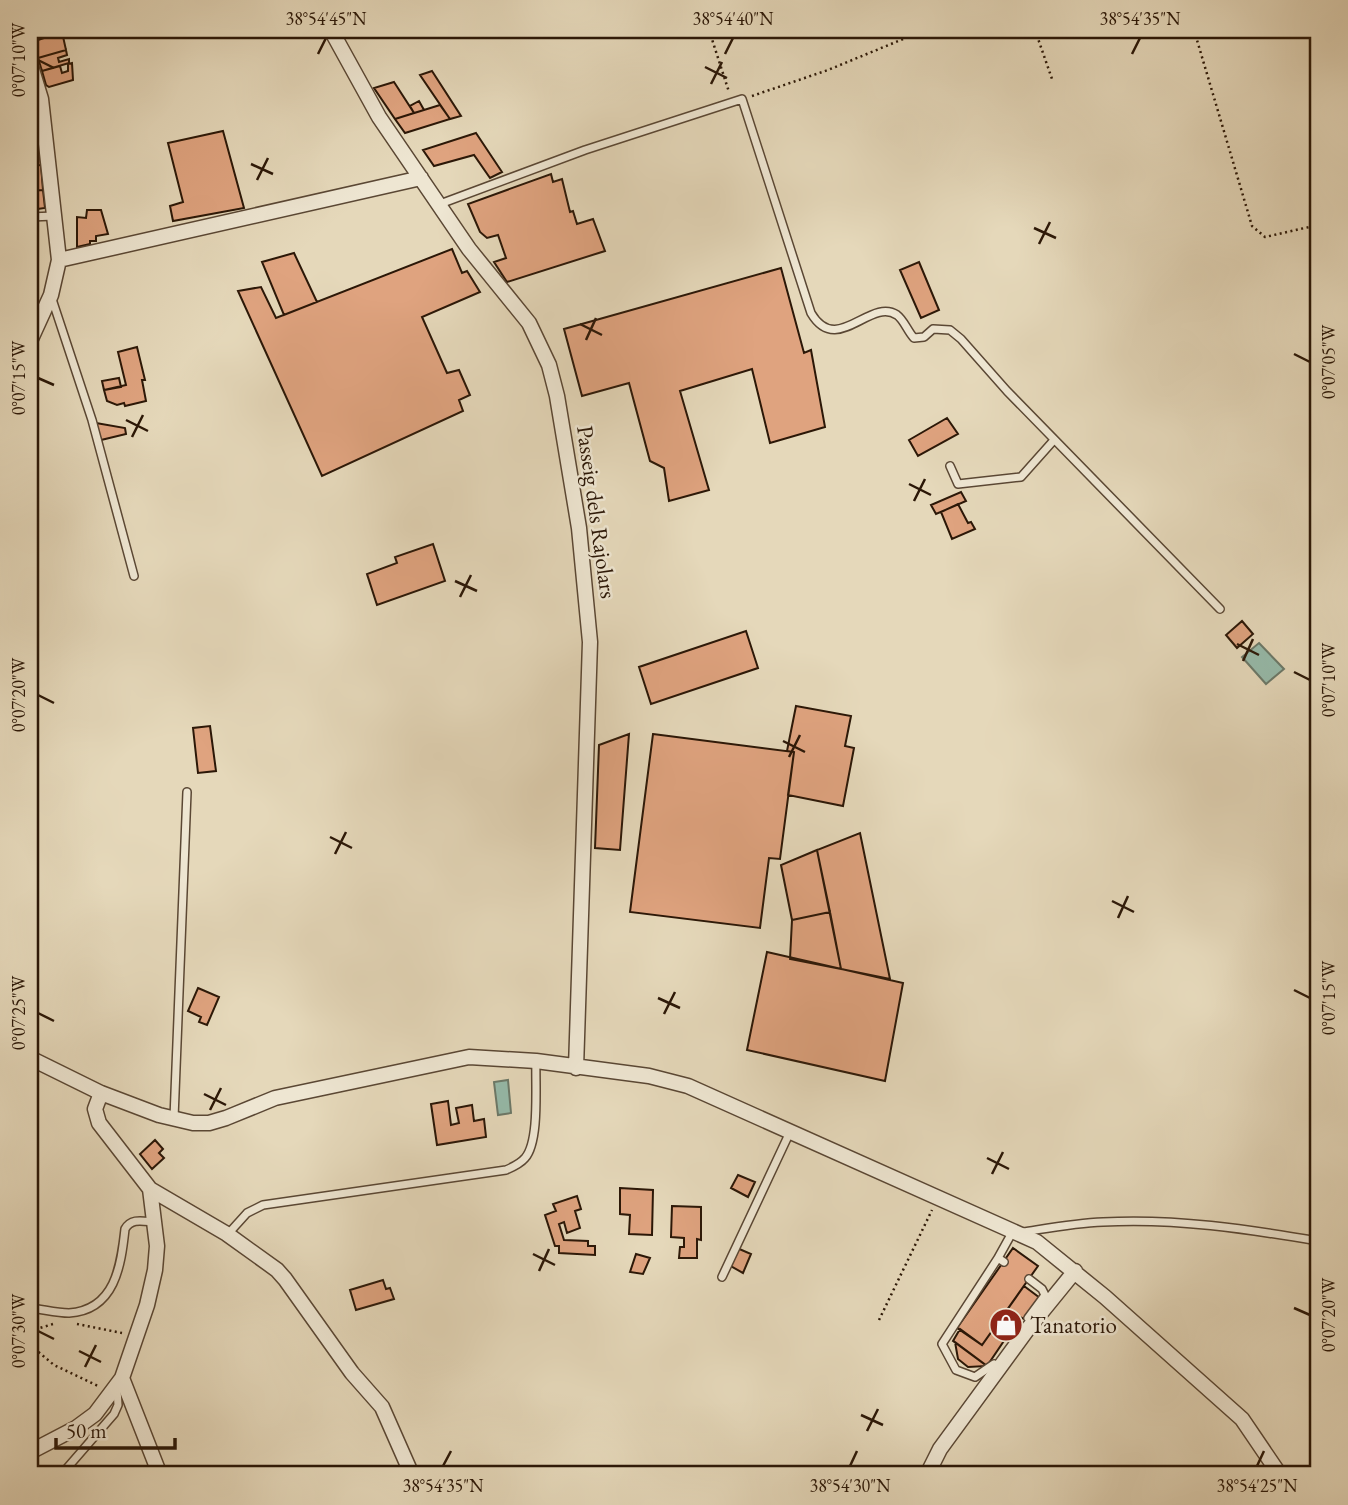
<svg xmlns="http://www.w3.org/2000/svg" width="1348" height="1505" viewBox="0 0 1348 1505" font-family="'EB Garamond',serif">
  <rect width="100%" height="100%" fill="#e5d8ba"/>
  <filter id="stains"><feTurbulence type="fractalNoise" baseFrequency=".00286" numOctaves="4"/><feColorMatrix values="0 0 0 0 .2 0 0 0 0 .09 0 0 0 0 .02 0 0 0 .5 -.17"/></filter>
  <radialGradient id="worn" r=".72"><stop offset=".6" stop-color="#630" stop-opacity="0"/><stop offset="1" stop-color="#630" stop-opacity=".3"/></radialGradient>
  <path fill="#96bbab" stroke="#6b7969" stroke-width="2" d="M 1259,643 L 1284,669 L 1266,684 L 1242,657 Z
    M 508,1080 L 511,1113 L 498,1115 L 494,1082 Z"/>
  <path fill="#dfa37f" stroke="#2b1707" stroke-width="2" d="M 30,30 L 57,30 L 58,33 L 32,42 Z
    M 62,32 L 66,50 L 38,58 L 32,42 Z
    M 66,50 L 67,55 L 58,58 L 59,62 L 69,59 L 69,63 L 42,71 L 38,58 Z
    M 72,63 L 73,80 L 49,87 L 46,85 L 42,71 L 60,66 L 62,73 L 68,71 L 68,64 Z
    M 432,71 L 461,116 L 450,119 L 420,75 Z
    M 394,82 L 414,113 L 395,119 L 374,88 Z
    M 419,101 L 424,110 L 414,113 L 410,106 Z
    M 440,105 L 450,119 L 405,133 L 395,119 Z
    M 30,116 L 35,118 L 37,129 L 30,130 Z
    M 37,129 L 39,148 L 30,149 L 30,130 Z
    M 223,131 L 244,208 L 173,221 L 170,206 L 183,202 L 168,143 Z
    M 476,133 L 502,172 L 490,178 L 474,155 L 434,166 L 423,150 Z
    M 39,148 L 41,165 L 30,166 L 30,149 Z
    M 41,165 L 43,190 L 30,191 L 30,166 Z
    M 551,174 L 553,182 L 562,179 L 570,212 L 573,211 L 577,224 L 593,219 L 605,251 L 507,282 L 494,262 L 506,258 L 498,235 L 487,238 L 480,232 L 468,204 Z
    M 43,190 L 45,208 L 30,210 L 30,191 Z
    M 87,210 L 101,210 L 108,234 L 96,236 L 96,241 L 90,241 L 90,244 L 77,247 L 77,217 L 86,218 Z
    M 452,249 L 462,273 L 467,271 L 480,292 L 422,317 L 447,373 L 459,370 L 470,395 L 459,400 L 463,411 L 322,476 L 238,291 L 261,287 L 276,318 Z
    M 294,253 L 317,302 L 284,315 L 262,262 Z
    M 919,262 L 939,310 L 921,318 L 900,270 Z
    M 781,268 L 804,353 L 811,350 L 825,427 L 770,443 L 752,369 L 680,391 L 709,490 L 669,501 L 664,468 L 650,461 L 629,383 L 582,396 L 564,329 Z
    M 137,347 L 145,380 L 142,380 L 146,401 L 125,406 L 124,403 L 117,405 L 107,401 L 104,390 L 126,385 L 118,352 Z
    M 119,378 L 121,387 L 104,390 L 102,381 Z
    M 947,418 L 958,434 L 918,456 L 909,440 Z
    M 96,423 L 125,428 L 126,434 L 101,440 Z
    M 961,492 L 966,501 L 936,514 L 931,505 Z
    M 958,504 L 968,523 L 971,522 L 975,529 L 952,539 L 941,512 Z
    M 433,544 L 445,581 L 377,605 L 367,574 L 397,563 L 395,557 Z
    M 1242,621 L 1253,634 L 1237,648 L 1226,635 Z
    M 746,631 L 758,668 L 651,704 L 639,667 Z
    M 796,706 L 851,716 L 845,746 L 854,748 L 843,806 L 788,795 L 794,752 L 787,751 Z
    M 210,726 L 216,771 L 198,773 L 193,728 Z
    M 629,734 L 620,850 L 595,848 L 599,745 Z
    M 653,734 L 794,752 L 780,859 L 769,858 L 760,928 L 630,912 Z
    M 860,833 L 890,979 L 841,969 L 817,850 Z
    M 817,850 L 830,912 L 792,920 L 781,865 Z
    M 830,912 L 841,969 L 790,959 L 792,920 Z
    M 767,952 L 903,983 L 885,1081 L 747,1050 Z
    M 198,988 L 219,997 L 207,1025 L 199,1022 L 201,1017 L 188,1011 Z
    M 448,1101 L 451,1125 L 459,1123 L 456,1108 L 472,1105 L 474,1121 L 484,1119 L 486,1137 L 437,1145 L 431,1104 Z
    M 155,1140 L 163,1149 L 159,1153 L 164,1158 L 152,1169 L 140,1154 Z
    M 738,1175 L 755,1182 L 748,1197 L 731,1188 Z
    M 620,1188 L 653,1190 L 652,1235 L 629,1234 L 630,1215 L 620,1214 Z
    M 577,1196 L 581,1209 L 575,1211 L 580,1228 L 567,1233 L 564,1222 L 559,1224 L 564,1240 L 588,1241 L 588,1246 L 595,1246 L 595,1255 L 559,1253 L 559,1246 L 555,1246 L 545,1215 L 556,1211 L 553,1204 Z
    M 672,1206 L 701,1207 L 701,1240 L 697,1239 L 697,1258 L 679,1258 L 680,1247 L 684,1247 L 684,1238 L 671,1237 Z
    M 737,1248 L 751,1254 L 743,1273 L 729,1265 Z
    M 1013,1248 L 1038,1266 L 982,1345 L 957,1328 Z
    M 636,1254 L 650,1258 L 643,1274 L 630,1272 Z
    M 383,1280 L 386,1289 L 390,1288 L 394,1299 L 356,1310 L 350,1290 Z
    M 1024,1286 L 1040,1298 L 1026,1320 L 1020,1317 L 987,1366 L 953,1341 L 960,1329 L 982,1345 Z
    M 955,1342 L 987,1366 L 968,1367 L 958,1359 Z"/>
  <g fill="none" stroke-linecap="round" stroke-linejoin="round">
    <defs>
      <path id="lane" d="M 440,204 L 585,150 L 742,99 L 811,313 C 837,357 870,297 897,315 C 904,320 908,332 914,338 L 924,337 L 933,329 L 950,330 L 961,339 L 1007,391 L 1220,609
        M 30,217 L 54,216
        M 51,296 L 92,420 L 134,576
        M 30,303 L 43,313
        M 950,466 L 958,484 L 1021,477 L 1054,440
        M 174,1118 L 187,792
        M 1023,1232 C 1049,1228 1076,1223 1103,1222 C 1175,1218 1247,1229 1318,1241
        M 228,1234 L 247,1213 L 263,1205 L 506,1170 C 513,1167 520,1164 525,1158 C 540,1141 535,1084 536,1061
        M 1004,1262 L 998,1258 L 1013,1231
        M 722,1277 L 790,1132
        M 30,1308 C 42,1309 56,1313 69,1313 C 115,1310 121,1266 125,1229 C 131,1218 142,1221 154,1222
        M 1028,1318 L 1045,1295 L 1042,1289 L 1029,1279
        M 994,1364 L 975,1377 L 956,1370 L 942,1344 L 998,1258
        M 61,1475 L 114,1414 L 118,1405 L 117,1389"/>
      <path id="street" d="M 331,30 L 379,117 L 469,249 L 529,323 L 549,365 L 557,396 L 579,528 L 590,642 L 576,1068
        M 30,63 L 41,99 L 59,260 L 51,295 L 30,341
        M 59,260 L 421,178
        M 30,1058 L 101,1093 L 159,1115 L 193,1123 L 209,1123 L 226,1118 L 275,1098 L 469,1057 L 536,1061 L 649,1076 L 688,1086 L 1037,1242 L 1105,1297 L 1242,1419 L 1280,1475
        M 101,1093 L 95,1109 L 99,1123 L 150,1189 L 227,1234 L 277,1270 L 285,1279 L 352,1373 L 382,1407 L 412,1475
        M 122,1378 L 160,1475
        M 30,1452 L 76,1428 L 95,1414 L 122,1378 L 147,1305 L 155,1270 L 157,1246 L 150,1189
        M 927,1475 L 940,1449 L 1027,1330 L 1075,1271"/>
    </defs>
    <use href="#lane" stroke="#5a4734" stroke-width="10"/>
    <use href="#street" stroke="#5a4734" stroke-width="17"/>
    <path stroke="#2b1707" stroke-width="2.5" stroke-dasharray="2 3.5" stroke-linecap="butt" d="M 709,30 L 729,92
      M 1035,30 L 1052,79
      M 1194,30 L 1252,226 L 1265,237 L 1318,225
      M 752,96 L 828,70 L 925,30
      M 879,1320 L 932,1210
      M 77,1324 L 122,1333
      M 30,1331 L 53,1324
      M 30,1345 L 54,1365 L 98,1386"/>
    <use href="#lane" stroke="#eee6d2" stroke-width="7"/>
    <use href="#street" stroke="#eee6d2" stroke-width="14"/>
  </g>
  <path fill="none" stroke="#2b1707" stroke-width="2.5" d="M 318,54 L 326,38M 725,54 L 733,38M 1132,54 L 1140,38M 38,60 L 54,68M 705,67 L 727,78M 711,84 L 722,62M 251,164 L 273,174M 257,180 L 268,158M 1034,228 L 1056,238M 1039,244 L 1050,222M 580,324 L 602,335M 586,340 L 596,318M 1294,354 L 1310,362M 38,378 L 54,385M 126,420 L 148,431M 132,437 L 143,415M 909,484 L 931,495M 914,501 L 925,479M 455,581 L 477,591M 460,597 L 471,575M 1237,644 L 1259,655M 1243,661 L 1253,639M 1294,672 L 1310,680M 38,695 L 54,703M 783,741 L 805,752M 789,757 L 800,735M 330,837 L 352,848M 335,854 L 346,832M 1112,901 L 1134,912M 1118,918 L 1128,896M 1294,990 L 1310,998M 658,998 L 680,1008M 38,1013 L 54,1021M 664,1014 L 675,992M 204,1094 L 226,1105M 210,1110 L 221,1088M 987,1158 L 1009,1169M 992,1174 L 1003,1152M 533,1254 L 555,1265M 539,1271 L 549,1249M 1294,1308 L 1310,1315M 38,1331 L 54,1339M 79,1351 L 101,1362M 85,1367 L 96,1345M 861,1415 L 883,1425M 867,1431 L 878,1409M 443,1466 L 451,1451M 850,1466 L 857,1451M 1257,1466 L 1264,1451"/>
  <defs>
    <symbol id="shop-disc" viewBox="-11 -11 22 22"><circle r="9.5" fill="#8f2418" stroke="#eee6d2"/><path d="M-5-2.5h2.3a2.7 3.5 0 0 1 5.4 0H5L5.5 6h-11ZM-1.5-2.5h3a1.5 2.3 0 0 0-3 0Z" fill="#fff"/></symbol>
  </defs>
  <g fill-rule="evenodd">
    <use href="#shop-disc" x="987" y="1306" width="38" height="38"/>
  </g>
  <g text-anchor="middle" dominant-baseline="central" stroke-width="5" stroke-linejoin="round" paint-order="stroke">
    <g font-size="23" fill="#2b1707" stroke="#eee6d2">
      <text transform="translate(597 512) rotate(82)">Passeig dels Rajolars</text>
    </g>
    <g font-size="23" fill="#2b1707" stroke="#eee6d2" text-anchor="start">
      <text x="1030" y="1325">Tanatorio</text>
    </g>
  </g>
  <rect width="1348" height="1505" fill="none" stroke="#e5d8ba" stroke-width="77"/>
  <path d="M56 1438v10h119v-10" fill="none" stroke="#2b1707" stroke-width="3.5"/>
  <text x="66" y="1438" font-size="21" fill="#2b1707" stroke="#eee6d2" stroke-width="5" paint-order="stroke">50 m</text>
  <rect x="38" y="38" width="1272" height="1428" fill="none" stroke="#2b1707" stroke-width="2.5"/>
  <g font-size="18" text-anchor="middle" fill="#2b1707">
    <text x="326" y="25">38°54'45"N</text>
    <text x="733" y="25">38°54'40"N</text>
    <text x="1140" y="25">38°54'35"N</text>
    <text transform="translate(19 60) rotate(-90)" y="6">0°07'10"W</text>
    <text transform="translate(1329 362) rotate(-90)" y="6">0°07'05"W</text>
    <text transform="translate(19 378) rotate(-90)" y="6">0°07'15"W</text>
    <text transform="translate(1329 680) rotate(-90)" y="6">0°07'10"W</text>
    <text transform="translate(19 695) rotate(-90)" y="6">0°07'20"W</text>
    <text transform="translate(1329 998) rotate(-90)" y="6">0°07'15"W</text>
    <text transform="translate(19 1013) rotate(-90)" y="6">0°07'25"W</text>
    <text transform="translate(1329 1315) rotate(-90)" y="6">0°07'20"W</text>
    <text transform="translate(19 1331) rotate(-90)" y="6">0°07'30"W</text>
    <text x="443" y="1492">38°54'35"N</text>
    <text x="850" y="1492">38°54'30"N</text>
    <text x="1257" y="1492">38°54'25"N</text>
  </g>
  <rect width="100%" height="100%" filter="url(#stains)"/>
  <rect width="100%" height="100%" fill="url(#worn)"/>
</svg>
